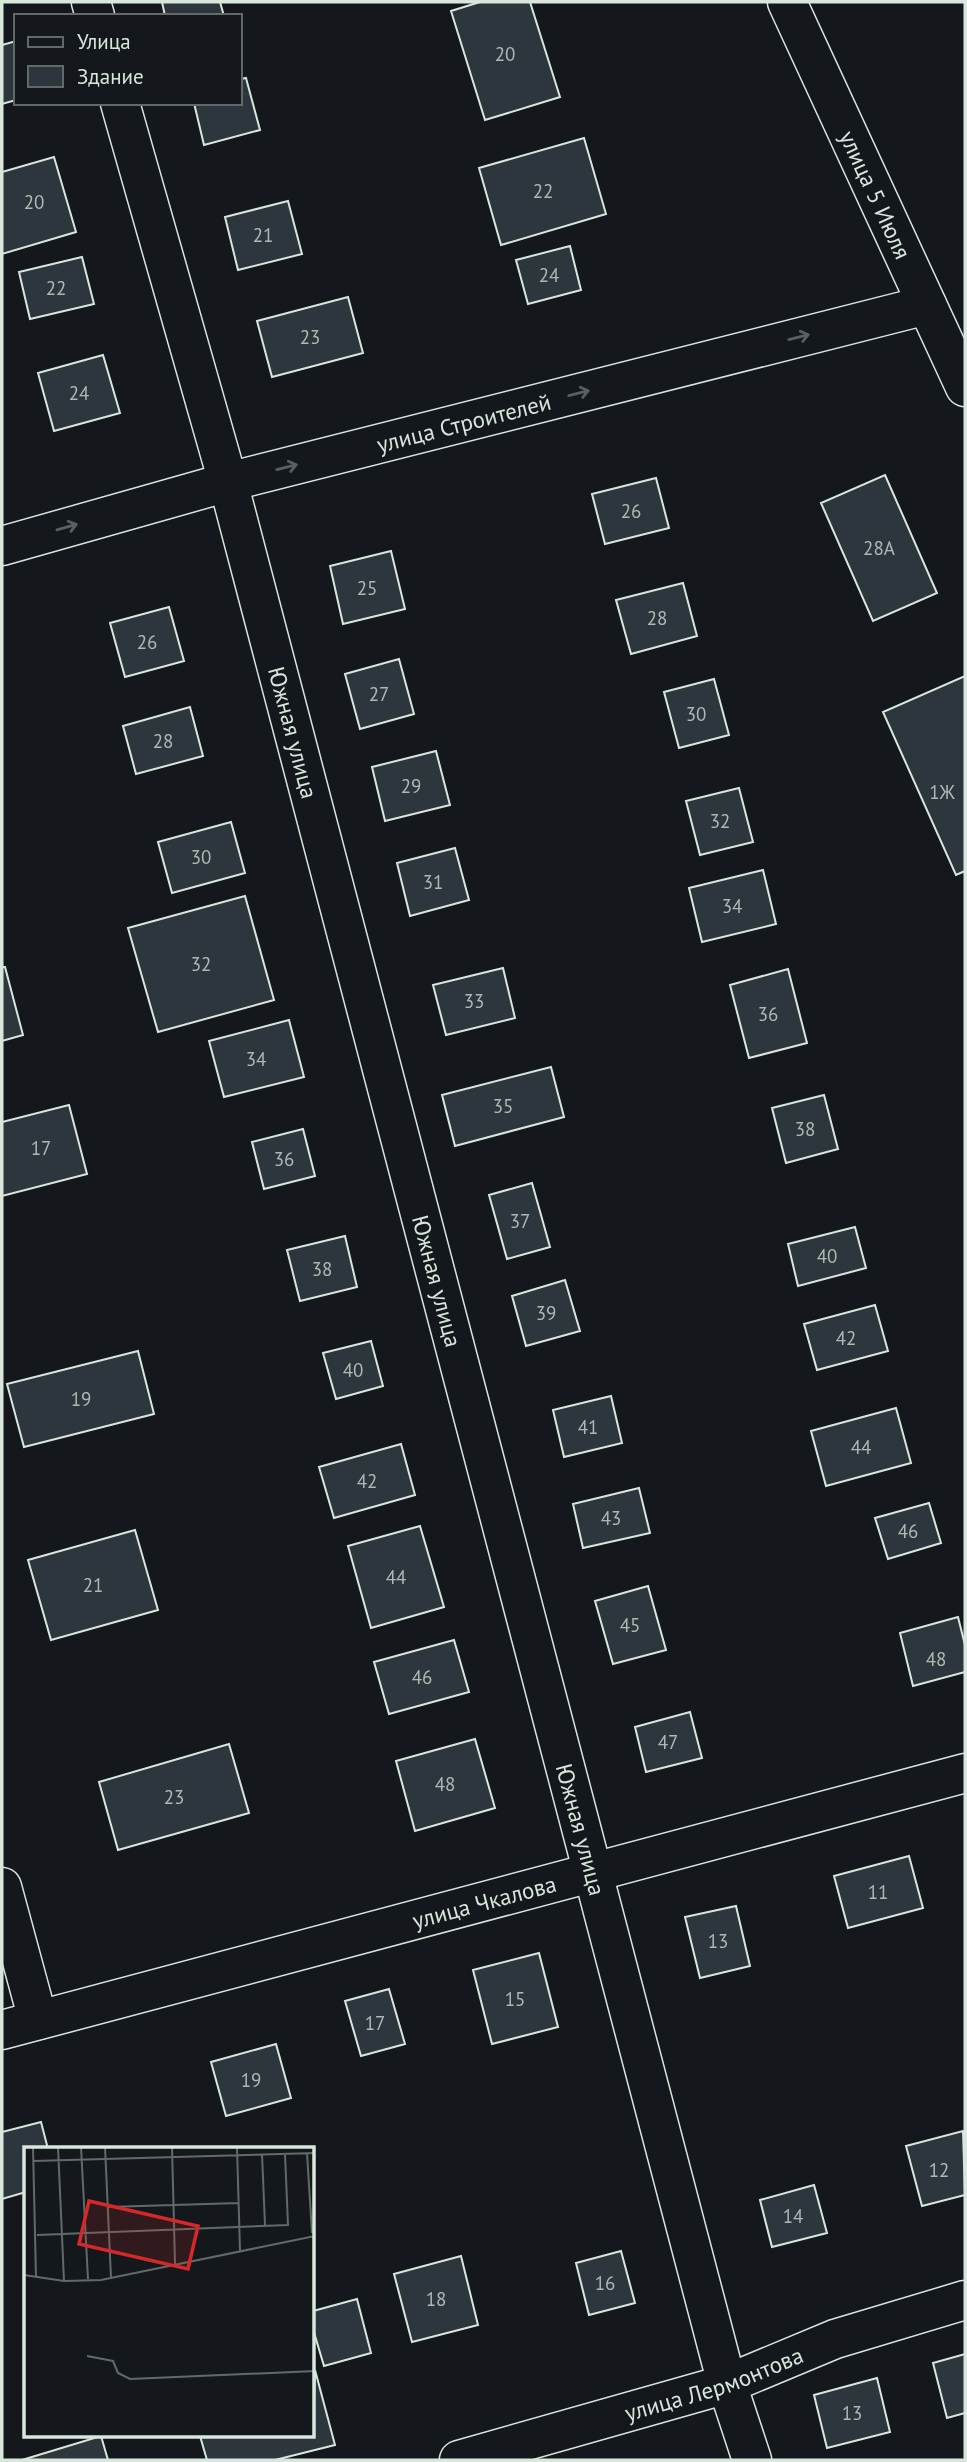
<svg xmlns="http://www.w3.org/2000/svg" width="967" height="2462" viewBox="0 0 967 2462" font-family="'PT Sans',sans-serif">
  <rect width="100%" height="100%" fill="#14181c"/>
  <path fill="#2c363c" stroke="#d8e6dc" stroke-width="2" d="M 162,2 L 220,2 L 224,16 L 165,16 Z
    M 480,2 L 530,2 L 560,97 L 485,120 L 451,11 Z
    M 16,41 L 16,100 L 2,104 L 2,45 Z
    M 246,78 L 260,130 L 204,145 L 194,103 L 240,103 L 240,79 Z
    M 584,138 L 606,214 L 501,245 L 479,168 Z
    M 54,157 L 76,232 L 2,254 L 2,172 Z
    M 288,201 L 302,254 L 238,270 L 225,217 Z
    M 570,246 L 581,290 L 528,304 L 516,260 Z
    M 82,257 L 94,304 L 30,319 L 19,272 Z
    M 348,297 L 363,353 L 272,377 L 257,321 Z
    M 103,355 L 120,413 L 54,431 L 38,373 Z
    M 885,475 L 937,593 L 873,621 L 821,503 Z
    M 656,478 L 669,528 L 605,544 L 592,494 Z
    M 391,551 L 405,609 L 343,624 L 330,566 Z
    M 683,583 L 697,636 L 631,654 L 616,600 Z
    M 169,607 L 184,661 L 125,677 L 110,623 Z
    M 399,659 L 414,714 L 360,729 L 345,674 Z
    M 965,676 L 965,871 L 956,875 L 883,712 Z
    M 714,679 L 729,735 L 679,748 L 664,692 Z
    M 190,707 L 203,756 L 136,774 L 123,726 Z
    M 436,751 L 450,805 L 385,821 L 372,767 Z
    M 739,788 L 753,842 L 700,855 L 686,801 Z
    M 231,822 L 245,873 L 172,893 L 158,842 Z
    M 455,848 L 469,900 L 410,916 L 397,863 Z
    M 763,870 L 776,924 L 702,942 L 689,888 Z
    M 245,896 L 274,1000 L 158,1032 L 128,928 Z
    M 2,967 L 5,967 L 23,1035 L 2,1041 Z
    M 503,968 L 515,1018 L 446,1035 L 433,985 Z
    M 788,969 L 807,1043 L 749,1058 L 730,985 Z
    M 289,1020 L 304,1077 L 224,1097 L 209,1041 Z
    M 551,1067 L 564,1117 L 455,1146 L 442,1095 Z
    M 824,1095 L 838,1149 L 786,1163 L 772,1108 Z
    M 69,1105 L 87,1174 L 2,1196 L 2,1122 Z
    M 303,1129 L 315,1176 L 264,1189 L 252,1142 Z
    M 532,1183 L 550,1247 L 507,1259 L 489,1195 Z
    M 855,1227 L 866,1268 L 798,1286 L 788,1244 Z
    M 345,1236 L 357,1287 L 300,1301 L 287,1250 Z
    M 565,1280 L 580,1331 L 526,1346 L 512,1296 Z
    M 875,1305 L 888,1351 L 817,1370 L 804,1324 Z
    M 371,1341 L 383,1386 L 336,1399 L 323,1353 Z
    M 138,1351 L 154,1414 L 24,1447 L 7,1384 Z
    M 611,1396 L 622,1443 L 564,1457 L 553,1410 Z
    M 896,1408 L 911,1463 L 826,1486 L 811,1431 Z
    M 401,1444 L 415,1495 L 334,1518 L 319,1467 Z
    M 639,1488 L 650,1533 L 583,1548 L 573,1504 Z
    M 929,1503 L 941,1543 L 888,1559 L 875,1518 Z
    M 420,1526 L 444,1607 L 371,1628 L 348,1546 Z
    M 135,1530 L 158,1610 L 51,1640 L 28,1560 Z
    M 648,1586 L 666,1650 L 613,1664 L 595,1601 Z
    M 958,1617 L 965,1645 L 965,1672 L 913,1686 L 900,1633 Z
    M 454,1640 L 469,1692 L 389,1714 L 374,1662 Z
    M 690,1712 L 702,1758 L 646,1772 L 635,1727 Z
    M 475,1739 L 495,1808 L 415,1831 L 396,1761 Z
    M 229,1744 L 249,1813 L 118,1850 L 99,1782 Z
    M 909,1856 L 923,1908 L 848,1928 L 834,1876 Z
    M 736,1906 L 750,1966 L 700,1978 L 685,1917 Z
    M 539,1953 L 558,2027 L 492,2044 L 473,1970 Z
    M 389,1989 L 405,2044 L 361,2056 L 345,2001 Z
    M 276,2044 L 291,2098 L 226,2116 L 211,2062 Z
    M 41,2122 L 48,2149 L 26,2149 L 26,2192 L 2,2199 L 2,2132 Z
    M 963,2131 L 965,2195 L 922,2206 L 906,2146 Z
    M 814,2185 L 827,2233 L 772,2247 L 760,2200 Z
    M 621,2251 L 635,2303 L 589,2315 L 576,2263 Z
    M 461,2256 L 478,2325 L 412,2342 L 394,2274 Z
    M 357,2299 L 371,2353 L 324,2366 L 313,2329 L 313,2311 Z
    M 965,2354 L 965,2413 L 947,2418 L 933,2363 Z
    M 315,2370 L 335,2445 L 275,2460 L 207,2460 L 200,2436 L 313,2436 Z
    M 877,2378 L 890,2432 L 827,2448 L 814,2395 Z
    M 101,2436 L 108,2460 L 22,2460 Z"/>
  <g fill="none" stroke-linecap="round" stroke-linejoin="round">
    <defs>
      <g id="street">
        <path d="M 91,2 L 95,16"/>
        <path id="s1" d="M 120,103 L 228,482 L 727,2384 L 752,2460"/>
        <path d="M 2,1887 L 38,2020"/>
        <path id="s2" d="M 459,2460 L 727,2384 L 835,2339 L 965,2300"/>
      </g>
      <g id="secondary">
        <path id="s3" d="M 2,546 L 228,482 L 927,305"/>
        <path id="s4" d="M 2,2030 L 965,1773"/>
      </g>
      <g id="highway">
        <path id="s5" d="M 787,2 L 965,387"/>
      </g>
    </defs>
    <use href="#street" stroke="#d8e6dc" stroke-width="41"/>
    <use href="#secondary" stroke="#d8e6dc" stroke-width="41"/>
    <use href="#highway" stroke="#d8e6dc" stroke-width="41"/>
    <use href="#street" stroke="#14181c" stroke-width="38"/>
    <use href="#secondary" stroke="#14181c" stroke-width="38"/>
    <use href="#highway" stroke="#14181c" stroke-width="38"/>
  </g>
  <defs><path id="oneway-shaft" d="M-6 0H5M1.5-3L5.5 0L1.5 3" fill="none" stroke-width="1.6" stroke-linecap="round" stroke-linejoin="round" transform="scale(1.75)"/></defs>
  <g stroke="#59605f">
    <use href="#oneway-shaft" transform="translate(799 337) rotate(-14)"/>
    <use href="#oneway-shaft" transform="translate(579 393) rotate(-14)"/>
    <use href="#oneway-shaft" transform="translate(287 467) rotate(-14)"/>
    <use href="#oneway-shaft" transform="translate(67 527) rotate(-16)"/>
  </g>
  <g text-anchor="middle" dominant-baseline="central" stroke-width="5" stroke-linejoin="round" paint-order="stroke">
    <g font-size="19" fill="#adbab4">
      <text x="505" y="54">20</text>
      <text x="543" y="191">22</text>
      <text x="34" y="202">20</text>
      <text x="263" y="235">21</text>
      <text x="549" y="275">24</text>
      <text x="56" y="288">22</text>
      <text x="310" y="337">23</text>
      <text x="79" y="393">24</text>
      <text x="631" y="511">26</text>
      <text x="879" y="548">28А</text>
      <text x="367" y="588">25</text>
      <text x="657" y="618">28</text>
      <text x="147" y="642">26</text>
      <text x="379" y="694">27</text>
      <text x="696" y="714">30</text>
      <text x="163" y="741">28</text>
      <text x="411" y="786">29</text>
      <text x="942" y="792">1Ж</text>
      <text x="720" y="821">32</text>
      <text x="201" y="857">30</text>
      <text x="433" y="882">31</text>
      <text x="732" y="906">34</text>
      <text x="201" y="964">32</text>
      <text x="474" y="1001">33</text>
      <text x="768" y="1014">36</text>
      <text x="256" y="1059">34</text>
      <text x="503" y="1106">35</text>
      <text x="805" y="1129">38</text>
      <text x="41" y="1148">17</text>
      <text x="284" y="1159">36</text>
      <text x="520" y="1221">37</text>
      <text x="827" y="1256">40</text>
      <text x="322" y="1269">38</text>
      <text x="546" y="1313">39</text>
      <text x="846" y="1338">42</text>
      <text x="353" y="1370">40</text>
      <text x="81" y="1399">19</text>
      <text x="588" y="1427">41</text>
      <text x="861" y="1447">44</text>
      <text x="367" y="1481">42</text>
      <text x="611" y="1518">43</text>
      <text x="908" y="1531">46</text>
      <text x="396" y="1577">44</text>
      <text x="93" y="1585">21</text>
      <text x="630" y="1625">45</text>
      <text x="936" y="1659">48</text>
      <text x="422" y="1677">46</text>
      <text x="668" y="1742">47</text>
      <text x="445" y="1784">48</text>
      <text x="174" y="1797">23</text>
      <text x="878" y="1892">11</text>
      <text x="718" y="1941">13</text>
      <text x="515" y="1999">15</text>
      <text x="375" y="2023">17</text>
      <text x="251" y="2080">19</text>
      <text x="939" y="2170">12</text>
      <text x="793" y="2216">14</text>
      <text x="605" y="2283">16</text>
      <text x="436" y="2299">18</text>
      <text x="852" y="2413">13</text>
    </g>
    <g font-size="23" fill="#d8e6dc" stroke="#14181c">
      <text stroke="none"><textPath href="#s5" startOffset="212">улица 5 Июля</textPath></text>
      <text stroke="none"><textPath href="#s3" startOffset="478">улица Строителей</textPath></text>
      <text stroke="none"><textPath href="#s1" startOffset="653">Южная улица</textPath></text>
      <text stroke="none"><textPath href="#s1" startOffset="1220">Южная улица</textPath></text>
      <text stroke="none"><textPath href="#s1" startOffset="1787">Южная улица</textPath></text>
      <text stroke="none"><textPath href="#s4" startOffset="499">улица Чкалова</textPath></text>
      <text stroke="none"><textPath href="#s2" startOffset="266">улица Лермонтова</textPath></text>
    </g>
  </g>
  <g transform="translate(24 2147)">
    <rect width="290" height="290" fill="#14181c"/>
    <path fill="none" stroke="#626a69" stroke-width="2" d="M 9,0 L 12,130M 34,0 L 40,134M 57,0 L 64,132M 81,0 L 87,131M 148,0 L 151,117M 213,0 L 216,104M 283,6 L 288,86M 238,7 L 241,78M 9,14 L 291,6M 84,60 L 215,56M 13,88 L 264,78 L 261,7M 0,128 L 40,134 L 77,133 L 291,89M 63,209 L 89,214 L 94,226 L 106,232 L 291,224"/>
    <path fill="#d62828" fill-opacity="0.15" stroke="#d62828" stroke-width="3.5" d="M 65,54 L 174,79 L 164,122 L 55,97 Z"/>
    <rect width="290" height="290" fill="none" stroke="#d8e6dc" stroke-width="3.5"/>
  </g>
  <rect width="967" height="2462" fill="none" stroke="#d8e6dc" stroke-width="7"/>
  <rect x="14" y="14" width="228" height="91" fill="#14181c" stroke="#626a69" stroke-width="2"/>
  <rect x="28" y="37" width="35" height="10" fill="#14181c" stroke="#626a69" stroke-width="2"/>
  <text x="77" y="49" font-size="21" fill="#d8e6dc">Улица</text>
  <rect x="28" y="66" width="35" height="21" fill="#2c363c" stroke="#626a69" stroke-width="2"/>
  <text x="77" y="84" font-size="21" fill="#d8e6dc">Здание</text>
</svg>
